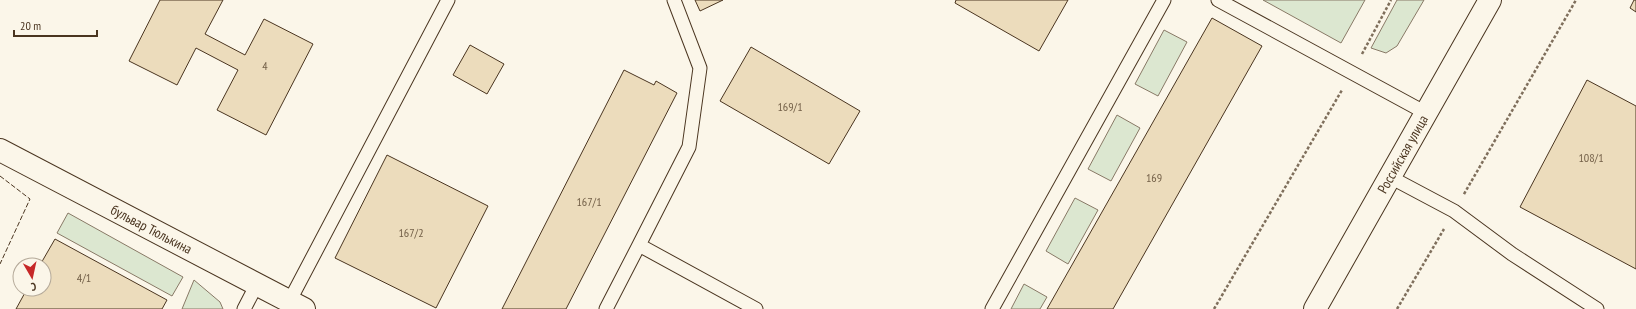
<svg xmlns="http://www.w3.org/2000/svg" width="1636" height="309" viewBox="0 0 1636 309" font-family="'PT Sans Narrow',sans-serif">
  <rect width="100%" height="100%" fill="#fbf6e9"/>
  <path fill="#dce7d0" stroke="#887966" d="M 1263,0 L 1365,0 L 1341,43 Z
    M 1397,0 L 1424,0 L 1397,46 L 1386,53 L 1371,48 Z
    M 1164,30 L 1187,42 L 1158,96 L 1135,84 Z
    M 1117,115 L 1140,128 L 1111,181 L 1088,169 Z
    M 1075,198 L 1098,210 L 1068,264 L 1046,251 Z
    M 68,213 L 183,277 L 172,296 L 57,233 Z
    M 194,280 L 220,302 L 223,309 L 182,309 Z
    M 1024,284 L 1047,297 L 1040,309 L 1011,309 Z"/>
  <path fill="#ecdcbc" stroke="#4a3520" d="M 160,0 L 223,0 L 205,34 L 245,55 L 264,19 L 313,44 L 266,135 L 217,110 L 238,70 L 196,48 L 177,85 L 129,61 Z
    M 695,0 L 723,0 L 700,11 Z
    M 956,0 L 1068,0 L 1039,51 L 955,3 Z
    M 1634,0 L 1636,0 L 1636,12 L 1630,8 Z
    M 1212,18 L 1262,46 L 1113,309 L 1047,309 Z
    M 470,45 L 504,64 L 487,94 L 453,75 Z
    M 751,47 L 860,111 L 829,164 L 720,101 Z
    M 624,70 L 654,85 L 656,81 L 677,93 L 566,309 L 502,309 Z
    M 1587,80 L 1636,106 L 1636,269 L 1520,207 Z
    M 387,155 L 488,206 L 436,308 L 335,258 Z
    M 55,239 L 167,300 L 162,309 L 16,309 L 27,289 L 44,289 L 44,265 L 40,265 Z"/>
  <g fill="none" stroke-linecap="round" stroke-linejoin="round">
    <defs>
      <path id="service" d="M 1218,0 L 1426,113
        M 1390,177 L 1454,211 L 1512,254 L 1597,309
        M 639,245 L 689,147 L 700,68 L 674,0
        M 289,302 L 448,0
        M 244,309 L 256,286
        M 606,309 L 639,245 L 756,309
        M 992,309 L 1164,0"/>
      <g id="minor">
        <path id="s1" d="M 0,150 L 304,309"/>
      </g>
      <g id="secondary">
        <path id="s2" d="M 1315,309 L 1490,0"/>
      </g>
    </defs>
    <use href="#service" stroke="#4a3520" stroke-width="15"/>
    <use href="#minor" stroke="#4a3520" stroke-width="24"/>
    <use href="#secondary" stroke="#4a3520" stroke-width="24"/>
    <path stroke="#7f6f5c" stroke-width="2.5" stroke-dasharray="3 2" stroke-linecap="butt" d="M 1362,54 L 1391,0
      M 1464,194 L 1576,0
      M 1214,309 L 1342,90
      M 1397,309 L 1444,229"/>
    <use href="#service" stroke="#fbf6e9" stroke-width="13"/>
    <use href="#minor" stroke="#fbf6e9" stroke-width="22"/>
    <use href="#secondary" stroke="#fbf6e9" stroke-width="22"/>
    <path stroke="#4a3520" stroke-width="1" stroke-dasharray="5 2" stroke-linecap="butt" d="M 0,176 L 30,199 L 0,264"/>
  </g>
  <g text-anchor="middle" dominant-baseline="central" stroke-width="3" stroke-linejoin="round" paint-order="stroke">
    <g font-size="12" fill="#725f47">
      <text x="265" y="65">4</text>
      <text x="790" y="106">169/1</text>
      <text x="1591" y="157">108/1</text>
      <text x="1154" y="177">169</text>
      <text x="589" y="201">167/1</text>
      <text x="411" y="232">167/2</text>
      <text x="84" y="277">4/1</text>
    </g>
    <g font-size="14" fill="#4a3520" stroke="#fbf6e9">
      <text stroke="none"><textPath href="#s2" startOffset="178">Российская улица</textPath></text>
      <text stroke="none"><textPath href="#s1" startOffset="171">бульвар Тюлькина</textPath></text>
    </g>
  </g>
  <g transform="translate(32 277) rotate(171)"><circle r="19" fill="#fbf6e9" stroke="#b4a999"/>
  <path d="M0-3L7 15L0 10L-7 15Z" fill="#c62828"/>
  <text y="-6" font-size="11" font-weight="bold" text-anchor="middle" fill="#4a3520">С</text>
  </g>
  <path d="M14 30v6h83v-6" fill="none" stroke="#4a3520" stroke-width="2"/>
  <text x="20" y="30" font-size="12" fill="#4a3520" stroke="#fbf6e9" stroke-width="3" paint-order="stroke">20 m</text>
</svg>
